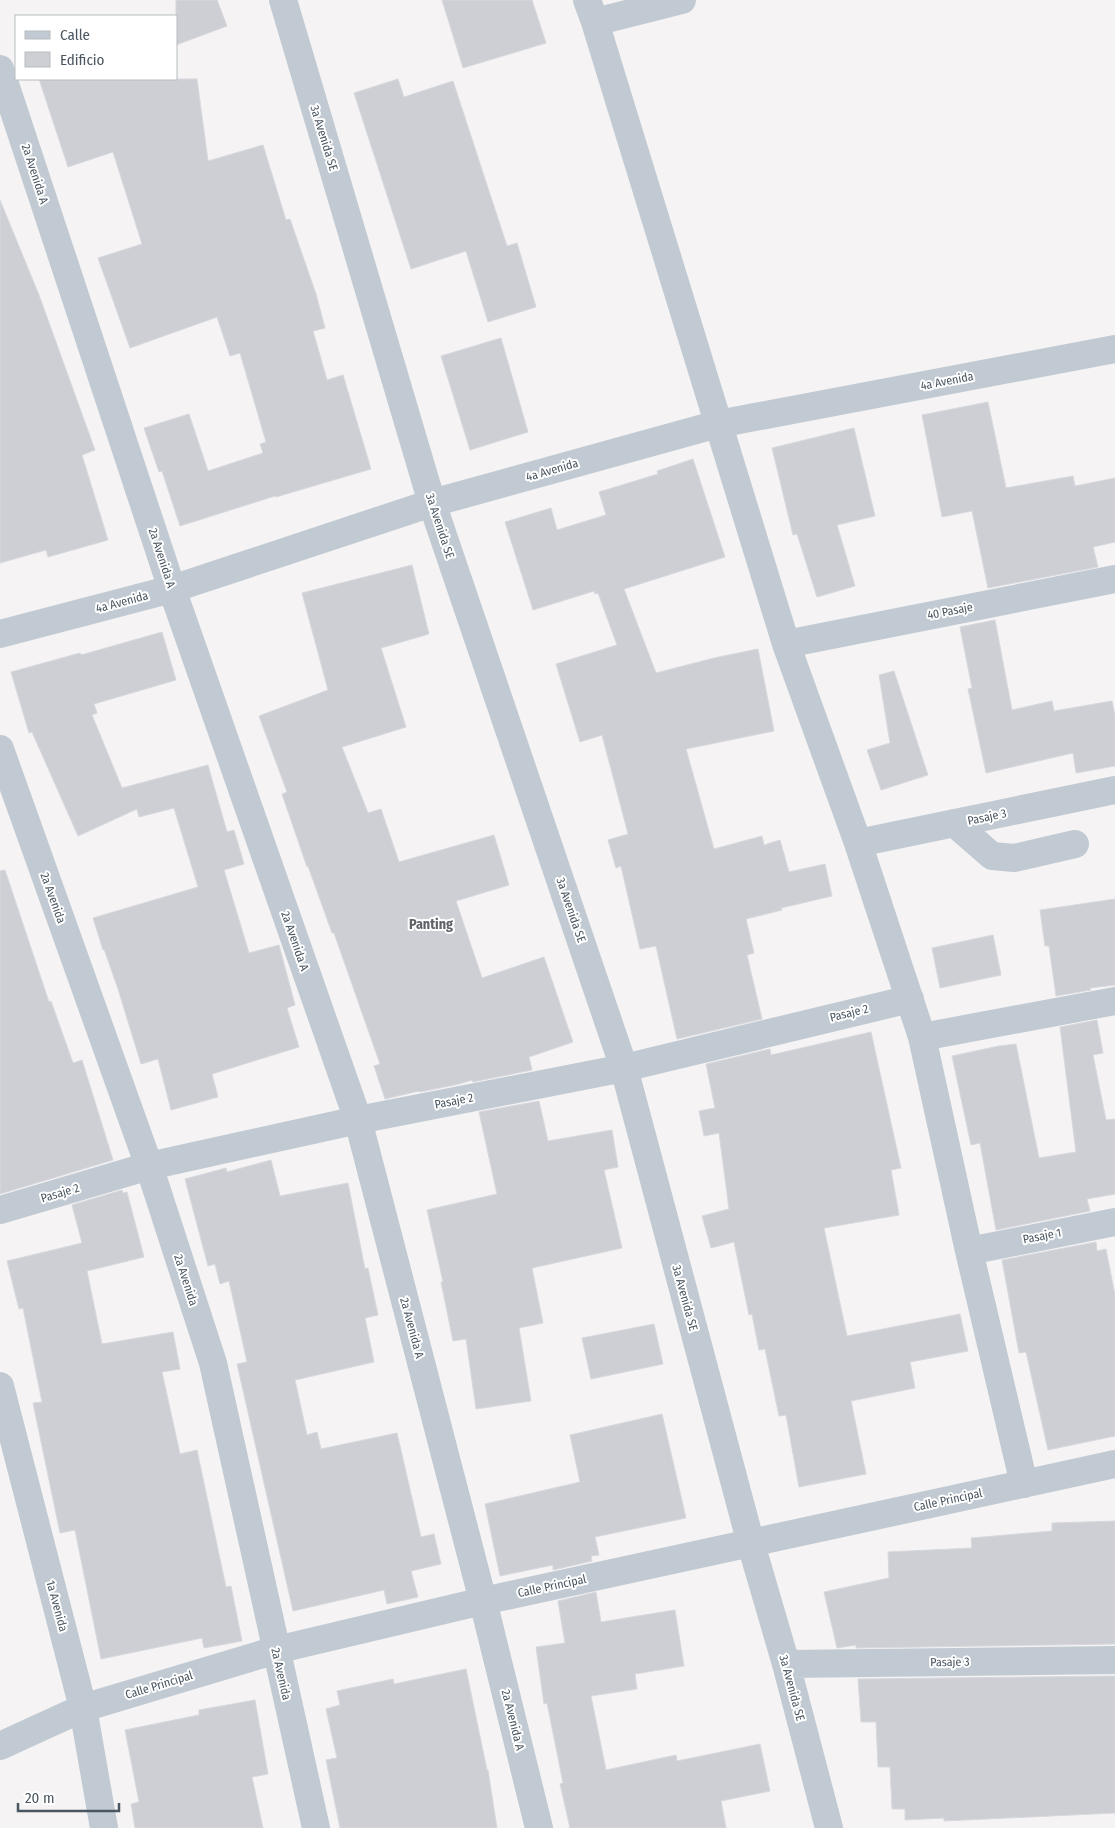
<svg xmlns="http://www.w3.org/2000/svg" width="1115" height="1828" viewBox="0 0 1115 1828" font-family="'Fira Sans Condensed',sans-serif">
  <rect width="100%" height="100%" fill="#f5f3f3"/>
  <path fill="#cdcfd5" stroke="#d7d9de" d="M 176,0 L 217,0 L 227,26 L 176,45 Z
    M 442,0 L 532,0 L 546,43 L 463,68 Z
    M 39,79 L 197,79 L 208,161 L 263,145 L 286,220 L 290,219 L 316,294 L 325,328 L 313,331 L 327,380 L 343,375 L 371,469 L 276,497 L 275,496 L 180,526 L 162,471 L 159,472 L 144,428 L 189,414 L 208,471 L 263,453 L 260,444 L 266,442 L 240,353 L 230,356 L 217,317 L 130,348 L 98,258 L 142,244 L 113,152 L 68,167 Z
    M 398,79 L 404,97 L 453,81 L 507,246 L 517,243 L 536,307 L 488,322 L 466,251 L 411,269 L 354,93 Z
    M 0,200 L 39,295 L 95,450 L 82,455 L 108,540 L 48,557 L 46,550 L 0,563 Z
    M 501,338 L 528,432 L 470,450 L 441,356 Z
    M 988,402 L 1006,488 L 1073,476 L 1075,486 L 1115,478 L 1115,542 L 1093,547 L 1098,567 L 988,588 L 972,511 L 942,517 L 922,415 Z
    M 854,428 L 875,516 L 837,525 L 855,586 L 817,597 L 797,534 L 793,535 L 772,448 Z
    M 693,459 L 725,557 L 624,589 L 656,673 L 714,658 L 758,649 L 774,731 L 686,749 L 714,849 L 762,836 L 764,845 L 780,840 L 789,872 L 825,864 L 832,896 L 781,908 L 782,910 L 746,919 L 754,953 L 747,955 L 762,1019 L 677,1039 L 656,946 L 640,949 L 621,866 L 616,868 L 608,840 L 628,834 L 602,735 L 580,742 L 556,664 L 617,645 L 598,593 L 595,594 L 594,591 L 533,610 L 505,522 L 551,508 L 557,530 L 606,515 L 599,492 L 658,474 L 657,471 Z
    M 412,565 L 429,634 L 381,648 L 406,727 L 342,747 L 368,813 L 381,809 L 399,862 L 494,835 L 509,885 L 456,901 L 482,978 L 544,957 L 573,1042 L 529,1057 L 532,1070 L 473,1082 L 472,1080 L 459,1084 L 420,1092 L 419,1091 L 385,1099 L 374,1066 L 380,1064 L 334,933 L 332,933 L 308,866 L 307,867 L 282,794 L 287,792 L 259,716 L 328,690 L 302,593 Z
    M 995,620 L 1012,710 L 1052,701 L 1054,711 L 1112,701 L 1115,716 L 1115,766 L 1076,773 L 1073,753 L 986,773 L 968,689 L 972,688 L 960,627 Z
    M 162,632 L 176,680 L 94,704 L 97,713 L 92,715 L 122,788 L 208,765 L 227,832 L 234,830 L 244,864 L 224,870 L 249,953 L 279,945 L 295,1005 L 287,1008 L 299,1047 L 212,1074 L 218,1097 L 171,1110 L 158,1059 L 141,1064 L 118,989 L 104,949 L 103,950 L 93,918 L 198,887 L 174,808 L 139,817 L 137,809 L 78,836 L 32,732 L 29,733 L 11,672 L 80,653 L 81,655 Z
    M 894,671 L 928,775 L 881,790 L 867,750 L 890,743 L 879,675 Z
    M 5,870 L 49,1002 L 51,1001 L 73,1063 L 82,1060 L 113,1160 L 0,1194 L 0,871 Z
    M 1115,899 L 1115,985 L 1090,988 L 1091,990 L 1056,996 L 1049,946 L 1045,946 L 1040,910 Z
    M 993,935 L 1001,975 L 940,988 L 932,948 Z
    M 1097,1020 L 1103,1053 L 1093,1055 L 1106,1120 L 1115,1119 L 1115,1194 L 1087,1199 L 1090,1211 L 996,1230 L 980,1143 L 971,1145 L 952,1056 L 999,1046 L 1016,1044 L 1039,1158 L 1076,1152 L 1060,1027 Z
    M 871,1032 L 901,1168 L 891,1170 L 899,1215 L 824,1228 L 847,1336 L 960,1314 L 968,1351 L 910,1362 L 915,1388 L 851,1401 L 866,1474 L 799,1487 L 786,1415 L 779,1416 L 765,1349 L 759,1350 L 752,1314 L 749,1315 L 734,1242 L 711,1248 L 702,1216 L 729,1209 L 719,1133 L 704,1136 L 699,1111 L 715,1108 L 706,1064 L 770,1049 L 771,1055 Z
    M 539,1101 L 548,1141 L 612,1130 L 618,1167 L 604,1170 L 622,1248 L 532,1268 L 543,1323 L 519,1328 L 531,1401 L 476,1409 L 466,1339 L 453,1341 L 441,1282 L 443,1282 L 427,1210 L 497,1194 L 479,1112 Z
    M 271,1160 L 280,1196 L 348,1183 L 365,1269 L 368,1268 L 378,1315 L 365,1318 L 374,1362 L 295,1380 L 307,1435 L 317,1432 L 321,1449 L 397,1433 L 421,1537 L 434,1534 L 441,1564 L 411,1571 L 418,1597 L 387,1604 L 384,1590 L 293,1611 L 237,1364 L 247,1362 L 229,1281 L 220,1284 L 215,1264 L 208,1266 L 185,1179 L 226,1168 L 227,1172 Z
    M 122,1190 L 123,1193 L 127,1192 L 144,1257 L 87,1271 L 102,1344 L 173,1332 L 180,1369 L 162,1372 L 180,1454 L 197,1450 L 226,1587 L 231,1586 L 242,1641 L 204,1648 L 202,1638 L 101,1659 L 75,1530 L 60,1533 L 33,1403 L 42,1402 L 23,1308 L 19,1309 L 7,1261 L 82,1243 L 72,1205 Z
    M 1096,1242 L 1097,1251 L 1106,1249 L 1115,1295 L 1115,1436 L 1048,1450 L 1026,1352 L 1019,1353 L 1002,1260 Z
    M 654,1324 L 663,1364 L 591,1379 L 582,1338 Z
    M 662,1414 L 686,1518 L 595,1537 L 599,1555 L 591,1556 L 592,1561 L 553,1570 L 553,1565 L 500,1576 L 485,1504 L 580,1482 L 570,1435 Z
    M 1115,1521 L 1115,1644 L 856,1648 L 856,1645 L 837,1648 L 824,1592 L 889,1578 L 888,1552 L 972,1548 L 971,1538 L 1052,1531 L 1052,1523 Z
    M 596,1592 L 601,1622 L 675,1610 L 684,1666 L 635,1674 L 637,1689 L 591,1696 L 606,1770 L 676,1755 L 677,1761 L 760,1744 L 770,1791 L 721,1801 L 726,1828 L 570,1828 L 560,1784 L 563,1783 L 547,1703 L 544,1704 L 536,1647 L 565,1643 L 558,1601 Z
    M 466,1669 L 487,1770 L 488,1770 L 497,1828 L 340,1828 L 326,1760 L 337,1758 L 326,1709 L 340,1705 L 337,1691 L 393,1679 L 394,1684 Z
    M 1115,1676 L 1115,1813 L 944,1821 L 944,1818 L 905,1820 L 905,1809 L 892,1809 L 890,1767 L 878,1767 L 876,1722 L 861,1722 L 858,1679 Z
    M 255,1700 L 268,1774 L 252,1777 L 263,1828 L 135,1828 L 131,1804 L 139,1802 L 125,1730 L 199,1715 L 199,1710 Z"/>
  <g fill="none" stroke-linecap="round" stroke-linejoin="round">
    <path stroke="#c1cad2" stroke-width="28" d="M 283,0 L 432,503 L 624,1068 L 751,1544 L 786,1664 L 829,1828
      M 587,0 L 595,22 L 786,644 L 858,843 L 922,1037 L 969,1251 L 1024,1484
      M 595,22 L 682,0
      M 0,69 L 172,589 L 358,1120 L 483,1601 L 539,1828
      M 0,634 L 172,589 L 432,503 L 718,424 L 1115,349
      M 786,644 L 1115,579
      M 0,749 L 149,1166 L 213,1363 L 316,1828
      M 954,823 L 992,856 L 1014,858 L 1075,844
      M 858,843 L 1115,790
      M 922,1037 L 1115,1001
      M 0,1210 L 149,1166 L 358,1120 L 624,1068 L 910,999
      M 969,1251 L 1115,1222
      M 0,1386 L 83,1708 L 104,1828
      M 786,1664 L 1115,1660
      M 0,1746 L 83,1708 L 276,1650 L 483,1601 L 1115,1464"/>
  </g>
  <g text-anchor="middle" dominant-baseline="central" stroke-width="4" stroke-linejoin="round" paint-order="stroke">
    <g font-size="12" fill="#4a5661" stroke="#fff">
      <text transform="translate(324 138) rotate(73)">3a Avenida SE</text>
      <text transform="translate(35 174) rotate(72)">2a Avenida A</text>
      <text transform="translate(947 381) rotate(-11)">4a Avenida</text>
      <text transform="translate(552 470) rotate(-16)">4a Avenida</text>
      <text transform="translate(440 526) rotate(72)">3a Avenida SE</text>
      <text transform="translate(162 558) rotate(72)">2a Avenida A</text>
      <text transform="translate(122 602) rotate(-15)">4a Avenida</text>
      <text transform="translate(950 611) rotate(-11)">40 Pasaje</text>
      <text transform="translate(987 817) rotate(-12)">Pasaje 3</text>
      <text transform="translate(53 898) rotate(70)">2a Avenida</text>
      <text transform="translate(571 910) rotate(71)">3a Avenida SE</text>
      <text transform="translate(295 941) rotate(71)">2a Avenida A</text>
      <text transform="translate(849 1013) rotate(-14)">Pasaje 2</text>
      <text transform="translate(454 1101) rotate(-11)">Pasaje 2</text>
      <text transform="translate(60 1193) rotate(-17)">Pasaje 2</text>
      <text transform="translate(1042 1236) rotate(-11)">Pasaje 1</text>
      <text transform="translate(186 1280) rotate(72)">2a Avenida</text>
      <text transform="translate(685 1298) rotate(75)">3a Avenida SE</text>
      <text transform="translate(412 1328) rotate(75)">2a Avenida A</text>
      <text transform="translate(948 1500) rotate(-12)">Calle Principal</text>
      <text transform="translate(552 1586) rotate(-12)">Calle Principal</text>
      <text transform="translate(57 1606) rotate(75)">1a Avenida</text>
      <text transform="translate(950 1662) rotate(-1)">Pasaje 3</text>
      <text transform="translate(281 1674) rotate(77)">2a Avenida</text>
      <text transform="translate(159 1685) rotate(-17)">Calle Principal</text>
      <text transform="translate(792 1688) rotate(75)">3a Avenida SE</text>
      <text transform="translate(513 1720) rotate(76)">2a Avenida A</text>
    </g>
    <g font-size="14" font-weight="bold" fill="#5f6368" stroke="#fff">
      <text x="431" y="924">Panting</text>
    </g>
  </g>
  <rect x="15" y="15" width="162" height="65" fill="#ffffff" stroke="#b7bbc0"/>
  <rect x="25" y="31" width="25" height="8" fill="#c1cad2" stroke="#b7bbc0"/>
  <text x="60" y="40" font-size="15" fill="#4a5661">Calle</text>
  <rect x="25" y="52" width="25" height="15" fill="#cdcfd5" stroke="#b7bbc0"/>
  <text x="60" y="65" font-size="15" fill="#4a5661">Edificio</text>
  <path d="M18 1803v8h101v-8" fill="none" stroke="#4a5661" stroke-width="2.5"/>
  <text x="25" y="1803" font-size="15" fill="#4a5661" stroke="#ffffff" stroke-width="4" paint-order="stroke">20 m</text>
</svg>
